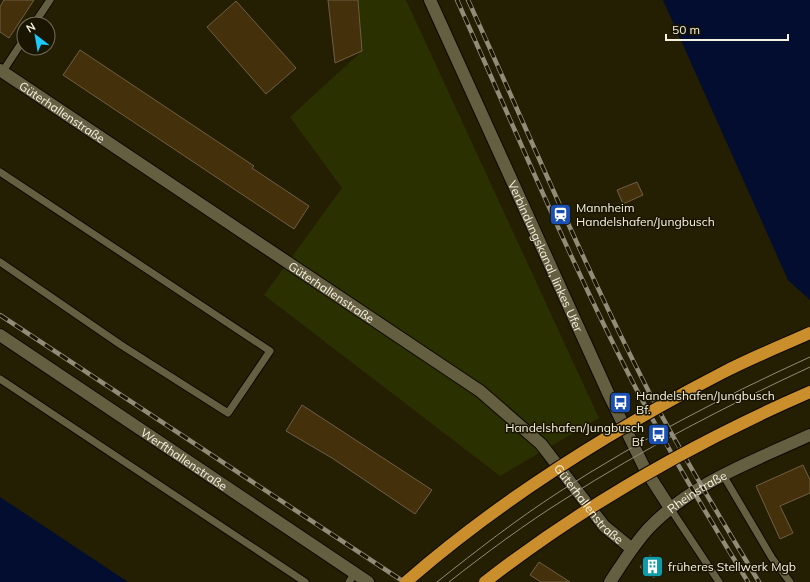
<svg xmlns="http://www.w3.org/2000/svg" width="810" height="582" viewBox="0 0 810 582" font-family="Mulish,sans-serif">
  <rect width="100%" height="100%" fill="#241e03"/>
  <path fill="#2b3001" d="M 358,0 L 406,0 L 599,418 L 500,476 L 264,295 L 342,188 L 290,117 L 362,51 Z"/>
  <path fill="#020d2f" d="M 663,0 L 810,0 L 810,300 L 788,280 Z
    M 0,497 L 128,582 L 0,582 Z"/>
  <path fill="#44300b" stroke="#6f5f45" d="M 4,0 L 34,0 L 9,38 L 0,32 L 0,7 Z
    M 328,0 L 358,0 L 362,51 L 335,63 Z
    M 236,1 L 296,68 L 266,94 L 207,27 Z
    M 80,50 L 254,166 L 252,168 L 309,206 L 294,229 L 63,75 Z
    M 637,182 L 643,195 L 623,204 L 617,190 Z
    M 302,405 L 432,490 L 415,514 L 332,458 L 286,431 Z
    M 803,465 L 810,480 L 810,493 L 780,506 L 793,533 L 780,539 L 756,486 Z
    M 650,555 L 663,566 L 654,578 L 640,567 Z
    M 539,562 L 570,582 L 541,582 L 530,575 Z"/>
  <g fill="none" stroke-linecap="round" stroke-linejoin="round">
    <defs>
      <path id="service" d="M 34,24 L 50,0
        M 3,71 L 24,39
        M 0,172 L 270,351 L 228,413 L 121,345 L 0,262
        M 0,379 L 305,582
        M 723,475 L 772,558 L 790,582
        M 670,508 L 719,582
        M 349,582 L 355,573"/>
      <g id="minor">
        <path id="s1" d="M 430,0 L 609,395 L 645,469 L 670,508"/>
        <path id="s2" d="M 0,70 L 480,391 L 541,444 L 604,526 L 632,549"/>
        <path id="s3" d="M 0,335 L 368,582"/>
        <path id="s4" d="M 610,582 C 622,564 634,544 649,528 C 693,482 754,461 810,435"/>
      </g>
    </defs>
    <use href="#service" stroke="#0d0800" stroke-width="9"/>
    <use href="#minor" stroke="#0d0800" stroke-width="14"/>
    <use href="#service" stroke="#655f42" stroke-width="7"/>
    <use href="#minor" stroke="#655f42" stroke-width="12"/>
    <path stroke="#918c77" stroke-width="1" d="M 437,582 C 476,551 517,519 559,492 C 638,441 724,396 810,357
      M 449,582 C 486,553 525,524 565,499 C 643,449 726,406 810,367"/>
    <defs>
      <path id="rail" d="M 457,0 C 517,133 573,269 641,398 C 675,461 711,522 748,582
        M 468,0 C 528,131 583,264 649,392 C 683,457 721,519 759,582
        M 0,315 L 404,582"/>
    </defs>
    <use href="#rail" stroke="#918c77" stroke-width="4.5"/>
    <use href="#rail" stroke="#1a1500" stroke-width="3" stroke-dasharray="9" stroke-linecap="butt"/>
    <defs>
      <path id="trunk-bridge" d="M 406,582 C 501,499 610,431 722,373 C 751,358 781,346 810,333
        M 485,582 C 583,506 697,441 810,392"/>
    </defs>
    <use href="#trunk-bridge" stroke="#0d0800" stroke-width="14" stroke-linecap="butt"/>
    <use href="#trunk-bridge" stroke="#ca8e2c" stroke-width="12"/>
  </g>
  <defs>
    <symbol id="station-square" viewBox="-11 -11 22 22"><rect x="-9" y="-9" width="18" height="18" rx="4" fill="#1a4fb4" stroke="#1a1500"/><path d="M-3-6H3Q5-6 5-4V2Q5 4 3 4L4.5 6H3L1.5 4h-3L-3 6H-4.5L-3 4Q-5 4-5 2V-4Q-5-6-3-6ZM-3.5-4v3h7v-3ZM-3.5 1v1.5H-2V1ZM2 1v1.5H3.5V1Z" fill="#fff"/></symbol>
    <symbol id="bus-square" viewBox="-11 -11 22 22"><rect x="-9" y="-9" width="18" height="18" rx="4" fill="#1a4fb4" stroke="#1a1500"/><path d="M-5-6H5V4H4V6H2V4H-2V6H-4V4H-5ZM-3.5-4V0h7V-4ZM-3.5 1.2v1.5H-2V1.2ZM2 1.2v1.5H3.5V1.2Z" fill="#fff"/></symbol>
    <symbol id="building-square" viewBox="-11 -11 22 22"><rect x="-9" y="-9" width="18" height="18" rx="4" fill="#0f9aa8" stroke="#1a1500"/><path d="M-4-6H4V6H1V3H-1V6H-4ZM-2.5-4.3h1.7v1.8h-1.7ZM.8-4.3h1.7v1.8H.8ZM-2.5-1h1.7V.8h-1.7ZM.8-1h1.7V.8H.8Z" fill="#fff"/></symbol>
  </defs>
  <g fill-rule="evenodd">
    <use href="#station-square" x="548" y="202" width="25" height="25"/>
    <use href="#bus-square" x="608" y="390" width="25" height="25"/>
    <use href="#bus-square" x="646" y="422" width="25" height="25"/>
    <use href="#building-square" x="640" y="554" width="25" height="25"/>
  </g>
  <g text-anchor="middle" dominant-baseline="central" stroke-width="3" stroke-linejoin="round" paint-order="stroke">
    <g font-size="12" fill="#f6f2e2" stroke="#1a1500">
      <text stroke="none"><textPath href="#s2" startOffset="75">Güterhallenstraße</textPath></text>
      <text stroke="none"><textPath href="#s1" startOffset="281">Verbindungskanal, linkes Ufer</textPath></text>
      <text stroke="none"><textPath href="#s2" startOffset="399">Güterhallenstraße</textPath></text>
      <text stroke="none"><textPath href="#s3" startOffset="222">Werfthallenstraße</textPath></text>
      <text stroke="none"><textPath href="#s4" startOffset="127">Rheinstraße</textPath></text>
      <text stroke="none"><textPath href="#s2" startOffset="735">Güterhallenstraße</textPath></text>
    </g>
    <g font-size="12" fill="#f6f2e2" stroke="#1a1500" text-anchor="start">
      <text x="576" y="207">Mannheim<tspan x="576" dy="14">Handelshafen/Jungbusch</tspan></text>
      <text x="636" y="395">Handelshafen/Jungbusch<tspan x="636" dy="14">Bf.</tspan></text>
      <text x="644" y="427" text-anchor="end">Handelshafen/Jungbusch<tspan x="644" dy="14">Bf</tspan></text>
      <text x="668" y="566">früheres Stellwerk Mgb</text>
    </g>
  </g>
  <g transform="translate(36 36) rotate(329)"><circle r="19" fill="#1a1500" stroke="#726d5a"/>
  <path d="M0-3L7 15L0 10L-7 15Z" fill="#1cc9fc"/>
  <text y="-6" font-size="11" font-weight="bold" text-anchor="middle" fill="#f6f2e2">N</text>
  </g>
  <path d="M666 34v6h122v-6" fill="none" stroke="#f6f2e2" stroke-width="2"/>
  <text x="672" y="34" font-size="12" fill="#f6f2e2" stroke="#1a1500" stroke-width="3" paint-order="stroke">50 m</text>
</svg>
